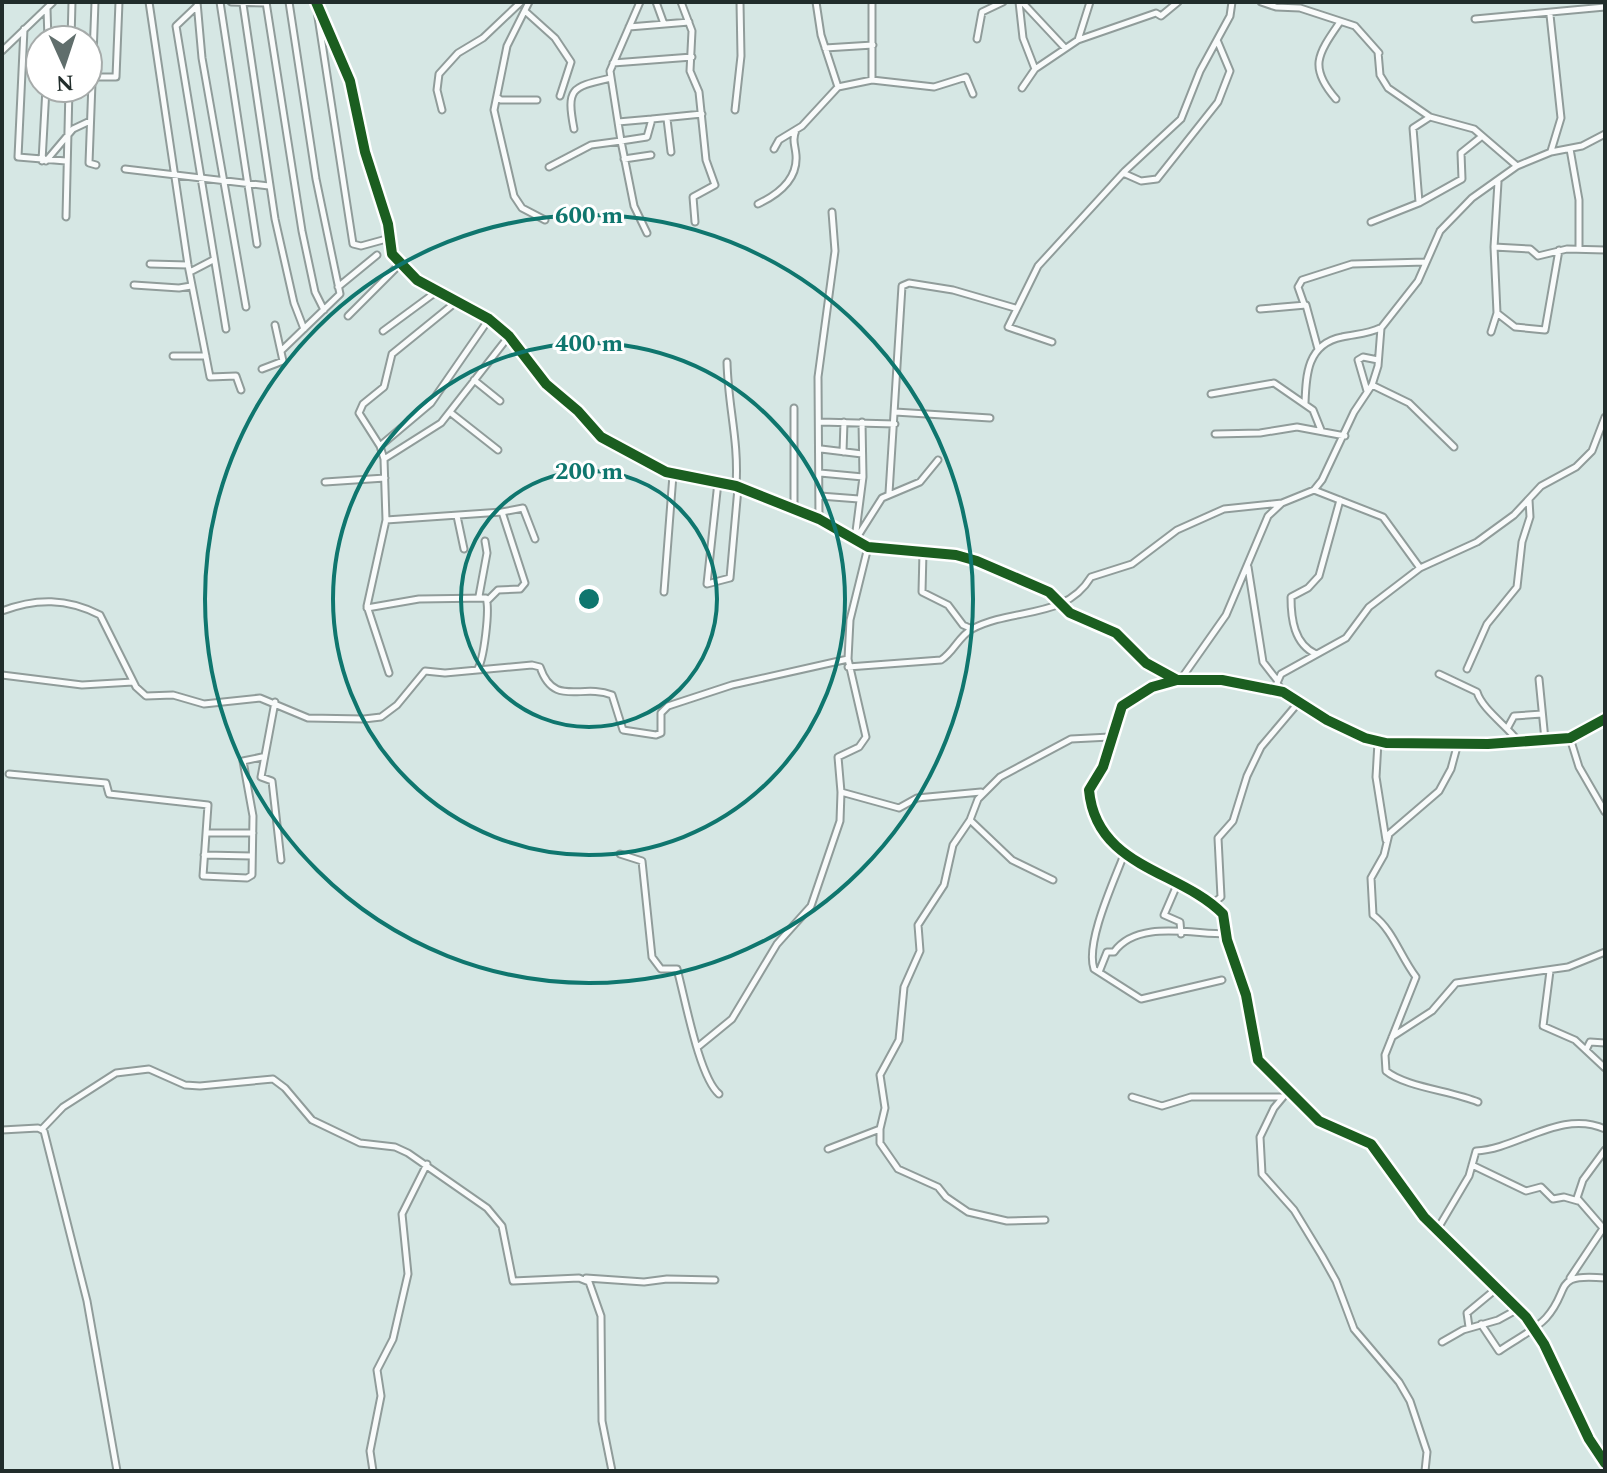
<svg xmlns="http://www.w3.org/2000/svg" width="1607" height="1473" viewBox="0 0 1607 1473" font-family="Spectral,serif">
  <rect width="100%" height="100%" fill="#d6e7e4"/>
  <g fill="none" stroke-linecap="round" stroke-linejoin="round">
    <defs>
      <path id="street" d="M 95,2 L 89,163 L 96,165
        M 149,2 L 188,265 L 210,377 L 236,376 L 241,390
        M 197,2 L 202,58 L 246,307
        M 220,2 L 257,244
        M 231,2 L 266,3
        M 266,2 L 302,231 L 315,292 L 324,310
        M 316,2 L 350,81 L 365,152 L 388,224 L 392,254 L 417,280 L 489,319 L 509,336 L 546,384 L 578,411 L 601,437 L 666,472 L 736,486 L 819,519 L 868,547 L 956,555 L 977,561 L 1049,592 L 1070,613 L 1116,633 L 1146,663 L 1175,679
        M 529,2 L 507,46 L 494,110 L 514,196 L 522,208 L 545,220
        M 656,2 L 664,24
        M 681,2 L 692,31 L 690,71 L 699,92 L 706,160 L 715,185 L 693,197 L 695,222
        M 816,2 L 821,35 L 838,87
        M 872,2 L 872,80
        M 1019,2 L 1023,38 L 1035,69
        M 1022,2 L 1065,48
        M 1261,2 L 1276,7 L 1300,8 L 1355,26 L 1379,53
        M 243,4 L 275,219 L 294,303 L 304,329
        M 316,4 L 353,244 L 361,246 L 390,238
        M 197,6 L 176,26 L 226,329
        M 47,9 L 48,40
        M 525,11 L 555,38 L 571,62 L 560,96
        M 1550,15 L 1561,118 L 1551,151
        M 1475,19 L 1605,7
        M 629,27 L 689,22
        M 24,29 L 18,157 L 66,161
        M 977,39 L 982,12 L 1003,2
        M 71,40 L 72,2
        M 1078,40 L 1090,2
        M 825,48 L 873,45
        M 2,51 L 53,2
        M 1378,52 L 1380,75 L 1388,88 L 1430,117 L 1474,129 L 1517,166
        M 613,63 L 692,57
        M 93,77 L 116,77 L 119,2
        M 1022,88 L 1035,69 L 1078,40 L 1156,13 L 1161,16 L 1178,2
        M 497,97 L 501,100 L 537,100
        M 1336,99 C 1308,67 1318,54 1340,22
        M 442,110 L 437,90 L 439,74 L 458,53 L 483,38 L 521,2
        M 735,110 L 741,56 L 740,2
        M 667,119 L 671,152
        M 618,122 L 652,119
        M 574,129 C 566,87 572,87 611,78
        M 774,149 L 779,140 L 802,126 L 838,87 L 872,80 L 934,87 L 966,77 L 973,94
        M 1570,149 L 1579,200 L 1579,249
        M 624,159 L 651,155
        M 42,161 L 46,88
        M 46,161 L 73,129 L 90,121
        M 549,167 L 591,145 L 621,141 L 610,71 L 640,2
        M 125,169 L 269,186
        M 1123,173 L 1141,181 L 1157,179 L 1218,102 L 1230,71 L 1217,40
        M 1419,202 L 1413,128 L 1430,117
        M 758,204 C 777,195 798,180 796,155 C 795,144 792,141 796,130
        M 66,217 L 69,88
        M 1371,222 L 1419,203 L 1462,179 L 1461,153 L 1481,137
        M 647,233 L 634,206 L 621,141 L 647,137 L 652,119 L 702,114
        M 1494,247 L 1530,249 L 1538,256 L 1567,249 L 1605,250
        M 150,264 L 188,265
        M 190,272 L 213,260
        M 134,285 L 179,288 L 191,286
        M 338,287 L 377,255
        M 1304,304 L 1298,287 L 1302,280 L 1352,264 L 1426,262
        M 1260,309 L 1306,305 L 1318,349
        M 1497,313 L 1515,327 L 1545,330 L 1559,250
        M 348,316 L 400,264
        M 383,331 L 436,292
        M 1491,332 L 1497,313 L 1494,247 L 1498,182
        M 1052,342 L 1008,327 L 1038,266 L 1125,171 L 1181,119 L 1200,71 L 1230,16 L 1232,2
        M 282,350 L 340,294 L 316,179 L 289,2
        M 173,356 L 206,356
        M 727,362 C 728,407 739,440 736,486
        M 262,369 L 283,361 L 275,325
        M 474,380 L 500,401
        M 1372,385 L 1409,403 L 1454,447
        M 1367,391 L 1358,360 L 1363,357 L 1378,360
        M 1211,394 L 1274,383 L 1313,410 L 1321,430
        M 1305,403 C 1306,375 1307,344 1342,337 C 1355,334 1368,334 1380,328
        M 794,408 L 794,509
        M 895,412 L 990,418
        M 451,413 L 498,450
        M 820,422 L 895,424
        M 1215,434 L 1260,433 L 1297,427 L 1345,436
        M 380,446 L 431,403 L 489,319
        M 821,449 L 862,454
        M 843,452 L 844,422
        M 384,459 L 441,423 L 509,336
        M 820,473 L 863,477
        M 325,482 L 385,478
        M 718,482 L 707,584 L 730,578 L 738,488
        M 1314,490 L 1383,517 L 1420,568
        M 889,493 L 902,286 L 909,283 L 953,290 L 1015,308
        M 820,496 L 859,499
        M 457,516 L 464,549
        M 819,519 L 818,377 L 835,251 L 832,212
        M 386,520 L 502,512 L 523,508 L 535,539
        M 855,539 L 863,477 L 862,422
        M 856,539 L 882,498 L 920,482 L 938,460
        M 923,552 L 922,592 L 948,605 L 963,625 L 972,629
        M 1248,567 L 1263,662 L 1277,680
        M 664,592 L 673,475
        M 479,596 L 487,553 L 485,541
        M 488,600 L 498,590 L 520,589 L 525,583 L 502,512
        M 367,608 L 419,599 L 486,598 C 490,609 484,661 477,670
        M 2,611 C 36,598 67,598 100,615 L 136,687 L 146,696 L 173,695 L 204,704 L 260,698 L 308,718 L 364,719 L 381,717 L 397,705 L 425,671 L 445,673 L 532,665 L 540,667 C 554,708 581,683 612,695 L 623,730 L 656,735 L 661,733 L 661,713 L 668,706 L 732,685 L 848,659 L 850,620 L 868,547
        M 1316,654 C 1294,644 1291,619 1291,597 L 1308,588 L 1319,576 L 1340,500
        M 848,659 L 866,737 L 859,747 L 838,757 L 841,792 L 899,808 L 917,798 L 981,792
        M 848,667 L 941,660 C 954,652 958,637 972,629 C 1014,607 1065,620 1091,577 L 1132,564 L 1177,530 L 1224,509 L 1282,503
        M 1467,669 L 1487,624 L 1517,587 L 1522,542 L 1530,517 L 1529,500
        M 389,673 L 367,606 L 386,520 L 384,459 L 380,446 L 359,413 L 363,404 L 384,387 L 392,354 L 456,302
        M 1439,674 L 1477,692 C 1482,709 1507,726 1518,741
        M 2,675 L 82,685 L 133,682
        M 1181,679 L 1226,615 L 1268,516 L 1282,503 L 1314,490 L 1322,480 L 1354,412 L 1372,385 L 1378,366 L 1381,328 L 1418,281 L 1440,231 L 1472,198 L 1517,166 L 1551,152 L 1582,146 L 1605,134
        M 1539,679 L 1545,740
        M 1282,691 L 1277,683 L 1281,674 L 1346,638 L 1369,607 L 1420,568 L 1477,542 L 1514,515 L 1541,486 L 1576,467 L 1592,451 L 1605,417
        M 275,702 L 261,777 L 272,781 L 281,860
        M 1605,719 L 1570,738 L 1488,744 L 1386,743 L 1365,738 L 1327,720 L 1283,692 L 1222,680 L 1177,680 L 1152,687 L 1122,706 L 1103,767 L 1089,790 C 1096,868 1180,870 1223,914 L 1227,940 L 1246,995 L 1258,1060 L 1319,1121 L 1371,1144 L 1424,1217 L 1526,1317 L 1544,1344 L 1589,1439 L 1605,1463
        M 1508,727 L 1514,716 L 1542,714
        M 1570,738 L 1579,767 L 1605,812
        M 1378,742 L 1376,777 L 1386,840
        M 1458,743 L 1451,769 L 1439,791 L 1389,834 L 1384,855 L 1371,878 L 1373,915 C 1393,930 1400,956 1416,977 L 1385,1055 L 1386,1071 C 1405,1087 1452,1091 1478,1102
        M 9,774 L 106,783 L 109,794 L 208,805 L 203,876 L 247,878 L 252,875 L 253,816 L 243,761 L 262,757
        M 970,820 L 1012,860 L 1053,880
        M 206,833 L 253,833
        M 1125,852 C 1115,879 1085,942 1094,969 L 1141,999 L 1222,980
        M 620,854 L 642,861 L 652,957 L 661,969 L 677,969 C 685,998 699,1077 719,1094
        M 204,855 L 252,856
        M 1177,885 L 1164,915 L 1180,922 L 1181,934
        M 1212,904 L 1221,897 L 1218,838 L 1233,821 L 1247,776 L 1261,747 L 1299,702
        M 1550,971 L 1543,1026 L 1575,1040 L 1605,1068
        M 1099,972 L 1107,952 L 1114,952 C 1137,920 1190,934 1226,934
        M 1392,1037 L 1432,1011 L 1456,983 L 1568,967 L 1605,952
        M 699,1046 L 732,1019 L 777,944 L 811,906 L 840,821 L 841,792
        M 1586,1050 L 1590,1042 L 1605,1043
        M 1289,1090 L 1274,1108 L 1260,1137 L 1262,1174 L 1294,1210 L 1322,1256 L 1336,1281 L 1354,1329 L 1399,1382 L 1410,1401 L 1427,1452 L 1425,1471
        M 1132,1097 L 1162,1106 L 1191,1097 L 1282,1097
        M 42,1129 L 63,1107 L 116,1073 L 149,1069 L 185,1085 L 200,1086 L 273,1079 L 285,1088 L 312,1120 L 360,1143 L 395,1147 L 408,1153 L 487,1208 L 502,1226 L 513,1281 L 579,1278 L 589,1282 L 601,1316 L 602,1421 L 612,1471
        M 880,1129 L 880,1143 L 898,1169 L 938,1187 L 946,1197 L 968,1212 L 1007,1221 L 1045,1220
        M 2,1130 L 38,1128 L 44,1131 L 87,1301 L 117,1471
        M 828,1149 L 880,1129 L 885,1108 L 880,1075 L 899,1040 L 904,987 L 920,951 L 918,925 L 944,885 L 953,845 L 970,820 L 978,799 L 1000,777 L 1071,739 L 1110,737
        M 1472,1165 L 1526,1191 L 1541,1187 L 1553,1199 L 1564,1197 L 1578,1201
        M 1603,1228 L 1577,1198 L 1583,1180 L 1605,1150
        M 1437,1230 L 1469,1176 L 1476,1151 C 1518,1149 1561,1109 1605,1129
        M 586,1278 L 644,1282 L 667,1279 L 715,1280
        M 1570,1278 L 1604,1227
        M 1481,1324 L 1499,1351 C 1514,1340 1534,1331 1546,1318 C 1572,1289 1551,1273 1605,1278
        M 1469,1327 L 1467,1313 L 1496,1289
        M 1442,1342 L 1463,1330 L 1498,1320 L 1518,1309
        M 373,1471 L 370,1451 L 381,1396 L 377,1370 L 393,1339 L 408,1274 L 402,1214 L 427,1164"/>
    </defs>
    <use href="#street" stroke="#909c9a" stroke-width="9"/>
    <use href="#street" stroke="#f9fbfb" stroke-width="5"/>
    <defs>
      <path id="cycleway" d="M 316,2 L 350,81 L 365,152 L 388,224 L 392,254 L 417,280 L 489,319 L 509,336 L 546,384 L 578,411 L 601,437 L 666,472 L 736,486 L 819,519 L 868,547 L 956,555 L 977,561 L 1049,592 L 1070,613 L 1116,633 L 1146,663 L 1177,680
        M 1605,719 L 1570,738 L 1488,744 L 1386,743 L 1365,738 L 1327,720 L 1283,692 L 1222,680 L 1177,680 L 1152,687 L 1122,706 L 1103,767 L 1089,790 C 1096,868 1180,870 1223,914 L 1227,940 L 1246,995 L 1258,1060 L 1319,1121 L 1371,1144 L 1424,1217 L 1526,1317 L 1544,1344 L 1589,1439 L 1605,1463"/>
    </defs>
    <use href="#cycleway" stroke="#fff" stroke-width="15"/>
    <use href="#cycleway" stroke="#1b5e20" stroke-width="10"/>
  </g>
  <g fill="none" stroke="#0f766e" stroke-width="4">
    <circle cx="589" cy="599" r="128"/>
    <circle cx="589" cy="599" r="256"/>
    <circle cx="589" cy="599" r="384"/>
  </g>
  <circle cx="589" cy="599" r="12" fill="#0f766e" stroke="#fff" stroke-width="4"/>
  <g font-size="24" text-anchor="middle" font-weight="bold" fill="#0f766e" stroke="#fff" stroke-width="6" stroke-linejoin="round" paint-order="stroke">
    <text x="589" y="223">600 m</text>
    <text x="589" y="351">400 m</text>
    <text x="589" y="479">200 m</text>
  </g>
  <rect width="1607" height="1473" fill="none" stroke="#212d2b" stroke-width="8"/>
  <g transform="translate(64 64) rotate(177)"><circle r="38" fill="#ffffff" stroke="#a6abaa" stroke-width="2"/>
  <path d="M0-6L14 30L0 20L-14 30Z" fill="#606e6c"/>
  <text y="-12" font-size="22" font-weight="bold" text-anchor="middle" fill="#212d2b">N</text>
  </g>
</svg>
